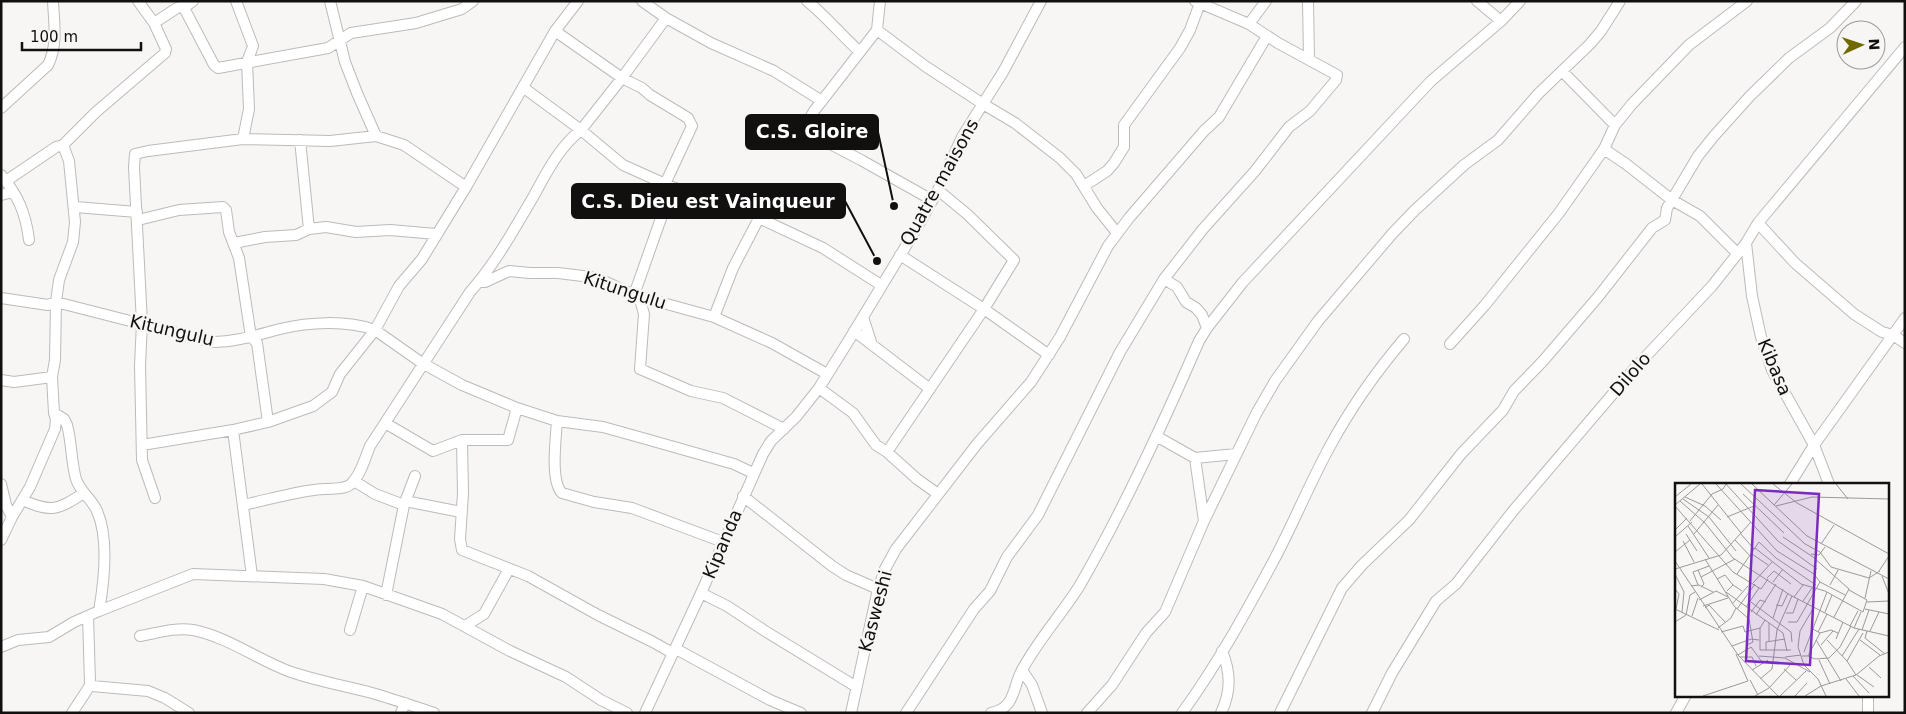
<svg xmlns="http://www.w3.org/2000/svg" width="1906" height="714" viewBox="0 0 1906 714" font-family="'DejaVu Sans',sans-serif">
  <rect width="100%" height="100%" fill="#f8f6f4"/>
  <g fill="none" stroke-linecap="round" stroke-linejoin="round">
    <defs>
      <path id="minor" d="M 236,1 L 253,46 L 247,62 L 249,109 L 243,139
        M 330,1 L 345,62 L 357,93 L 376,136
        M 642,1 L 666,18 L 711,43 L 774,71 L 822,101
        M 807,1 C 826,16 842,36 860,52
        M 880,1 L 877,30 L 814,111 L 810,118 L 808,129 L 815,136 L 861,160 L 932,200
        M 1308,1 L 1309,59
        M 1477,1 L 1501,21
        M 183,6 L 214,65 L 218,68 L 328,48 L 351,33 L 416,23 L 462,9 L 473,1
        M 154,23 L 177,8 L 189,4 L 193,1
        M 1249,24 L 1266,1
        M 877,30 L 925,66 L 983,104 L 1015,123 L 1060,158 L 1076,174 L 1097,208 L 1117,233
        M 555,31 L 622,78 L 642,88 L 650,95 L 688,118 L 692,126 L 665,184
        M 1562,71 L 1615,125
        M 524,88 L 581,130 L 623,165 L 672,187 L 754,213 L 759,218 L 823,248 L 881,285
        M 1,108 L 48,65 C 58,45 54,23 53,1
        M 300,140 L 309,229
        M 1604,149 L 1626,164 L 1672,200 L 1700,216 L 1737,253
        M 1,175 C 18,195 26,214 29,240
        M 6,181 L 56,147 L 63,145 L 96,112 L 165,53 L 166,49 L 154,23 L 138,1
        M 1084,186 L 1107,171 L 1114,163 L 1124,147 L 1124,125 L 1180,48 L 1190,30 L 1200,3
        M 1,195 L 13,192
        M 75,207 L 137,212
        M 138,220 L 179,210 L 223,207 L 226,210 L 229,232 L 239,258 L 251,337 L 257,343 L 268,422
        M 1758,223 L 1795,263 L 1854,314 L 1882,332 L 1893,335 L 1905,343
        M 234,243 L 265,237 L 296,235 L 309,229 L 326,227 L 356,232 L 390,230 L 436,234
        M 1746,243 L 1752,296 L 1761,337 L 1772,370 L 1814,445 L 1829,484
        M 900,255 L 984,309 L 1049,355
        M 1164,279 L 1177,287 L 1186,302 L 1196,308 L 1202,315 L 1207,328
        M 479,282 L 485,282 L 509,271 L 530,273 L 558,273 L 591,277 L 604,281 L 634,295 L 714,317 L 772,343 L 827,374
        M 634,295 L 672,187
        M 639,296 L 644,314 L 640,369 L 691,391 L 723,398 L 784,429
        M 1,298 L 48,305 L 56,302 L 212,342 C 236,342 257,335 280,329 C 309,322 346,320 375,330 L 422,363 L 462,385 L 517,408 L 557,421 L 603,427 L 646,439 L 734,464 L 753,473
        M 714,317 L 733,268 L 759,218
        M 863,317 L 872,345
        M 854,331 L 930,389
        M 1450,344 L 1485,305 L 1559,213 L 1604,149 L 1615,125 L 1632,104 L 1689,45 L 1747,1
        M 1,380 L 14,382 L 52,377
        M 819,388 L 853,413 L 876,445 L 887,452 L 917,479 L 938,494
        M 54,413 L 64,419 L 67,425 C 72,443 71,462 76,479 C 80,492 92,499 97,511 C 109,538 104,582 99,611
        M 557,421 C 556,438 550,481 562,493 L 594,502 L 632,508 L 723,542
        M 385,423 L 433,451 L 462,440 L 508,440 L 517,408
        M 233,430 L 252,576
        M 1156,436 L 1195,458 L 1236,454
        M 462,440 L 463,493 L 460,539 L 462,550 L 528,576 L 598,615 L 653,642 L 669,651 L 676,649 L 770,700 L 801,713
        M 142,445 L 233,430 L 268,422 L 313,406 L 332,392 L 340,374 L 375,330 L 399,286 L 422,259 L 466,187 L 555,31 L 578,1
        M 887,452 L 984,309 L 1014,260 L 967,214 L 938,190
        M 1195,458 L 1204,521
        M 354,481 L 375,494 L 404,505
        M 1,484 L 6,505 L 12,517
        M 1790,484 L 1814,445 L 1905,318
        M 743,496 L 832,566 L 846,575 L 878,589
        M 155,498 L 142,460 L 140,365 L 142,323 L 134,167 L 135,154 L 148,151 L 243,139 L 330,141 L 376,136 L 404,145 L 466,187
        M 22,500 C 53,513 57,510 84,493
        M 405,501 L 461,512
        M 243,505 C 267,500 301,490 324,489 C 333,488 344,490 351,484 C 361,475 365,458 370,446 L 470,292 C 495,264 513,231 532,199 C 546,174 558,148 581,130 L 622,78 L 666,18
        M 1,540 L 12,517 L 30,487 L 55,429 L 56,419 L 54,413 L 52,377 L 55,360 L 56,302 L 59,280 L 73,242 L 75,222 L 69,161 L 63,145
        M 701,593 L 727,606 L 765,631 L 855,686
        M 386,595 L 404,505 L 415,476
        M 88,616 L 90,682 L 92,686 L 148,691 L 165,698 L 189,713
        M 465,626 L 484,614 L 509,569
        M 350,630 L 363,586
        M 140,636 C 157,633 176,627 193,630 C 228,637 258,660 291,672 C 318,681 345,686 372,693 C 393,699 413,706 434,713
        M 1,647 L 18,640 L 49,637 L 74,622 L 99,611 L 193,574 L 324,579 L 363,586 L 442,614 L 510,651 L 566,677 L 601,700 L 627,713
        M 1022,670 L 1032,685 L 1042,713
        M 72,713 L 91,684
        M 401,713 L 405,703
        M 645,713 L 701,593 L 763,454 L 771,441 L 796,417 L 819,388 L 849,340 L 918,226 L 938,190 L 962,137 L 1003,72 L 1041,1
        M 851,713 L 878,589 L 885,569 L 896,549 L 977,444 L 1031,382 L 1060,337 L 1108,246 L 1129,218 L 1204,131 L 1219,117 L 1267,36
        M 906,713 L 974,609 L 990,591 L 1007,557 L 1038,515 L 1120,352 L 1164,279 L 1203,229 L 1255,171 L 1289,127 L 1310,111 L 1336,80 L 1337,75 L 1335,74 L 1278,43 L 1249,24 L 1195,1
        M 991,713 C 1016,708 1012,688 1022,670 C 1038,640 1062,614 1080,585 C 1125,507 1163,424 1199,341 L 1207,328 L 1243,282 L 1414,99 L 1431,81 L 1501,21 L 1520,1
        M 1087,713 L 1112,685 L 1146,633 L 1165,612 L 1204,521 L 1256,414 L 1275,381 L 1318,321 L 1392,234 L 1414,211 L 1464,165 L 1498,140 L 1539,93 L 1590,44 L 1601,31 L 1620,1
        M 1182,713 C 1217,665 1246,612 1274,560 C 1293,524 1309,485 1329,448 C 1350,409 1375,373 1404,339
        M 1221,713 C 1231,692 1231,673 1222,651
        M 1280,713 L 1342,588 L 1362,565 L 1409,520 L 1461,454 L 1503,410 L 1514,391 L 1543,361 L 1598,297 L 1652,228 L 1665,220 L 1667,208 L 1698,156 L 1714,136 L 1750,96 L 1789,58 L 1830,28 L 1856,1
        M 1372,713 L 1392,673 L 1436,601 L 1456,584 L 1513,511 L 1634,369 L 1712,286 L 1746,243 L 1758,223 L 1905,47
        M 1676,713 L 1686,695
        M 1868,713 L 1868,695"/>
    </defs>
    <use href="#minor" stroke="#bdbbb9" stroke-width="12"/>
    <use href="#minor" stroke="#fff" stroke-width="10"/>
  </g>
  <g text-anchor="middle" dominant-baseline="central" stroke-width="5" stroke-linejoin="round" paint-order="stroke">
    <g font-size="18" fill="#11100f" stroke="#f8f6f4">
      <text transform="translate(939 182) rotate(-61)">Quatre maisons</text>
      <text transform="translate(625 290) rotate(18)">Kitungulu</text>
      <text transform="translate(172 330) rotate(13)">Kitungulu</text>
      <text transform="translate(1775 367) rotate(67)">Kibasa</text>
      <text transform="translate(1630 374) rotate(-49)">Dilolo</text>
      <text transform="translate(722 544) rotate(-67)">Kipanda</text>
      <text transform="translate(875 611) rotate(-75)">Kasweshi</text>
    </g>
  </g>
  <g transform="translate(1675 483)">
    <rect width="214" height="214" fill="#f8f6f4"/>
    <path fill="none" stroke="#9c9a98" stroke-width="1" d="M 27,1 L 66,50M 41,1 L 102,68 L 139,91 L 145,99M 51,1 L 103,58 L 142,86M 66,1 L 130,61 L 145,69 L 156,84 L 194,95 L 205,88M 77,1 L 132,53 L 214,96M 98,1 L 122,20 L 214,71M 161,1 L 173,16M 68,11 L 109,50M 0,14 L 16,1M 10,14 L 30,23 L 46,37M 8,16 L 34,34 L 61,68M 5,18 L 30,40 L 58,75 L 115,112 L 179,145 L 214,153M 0,22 L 25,1M 99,22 L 117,1M 0,23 L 58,89 L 86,106 L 93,96M 101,23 L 137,14 L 214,16M 52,34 L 79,23M 15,38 L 37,11 L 48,6 L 51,1M 13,43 L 34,75M 0,47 L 12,35M 65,50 L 79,66M 11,51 L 22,68M 19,51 L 43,22M 0,54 L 17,39M 108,54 L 138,74 L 174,106 L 159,134M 60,57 L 76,74M 8,58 L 19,79M 146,61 L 159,42M 80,65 L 126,101 L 150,108 L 188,129 L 192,117 L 174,107M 0,69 L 15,57M 77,71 L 93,82M 136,71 L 144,72 L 150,64M 30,76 L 59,123 L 74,136 L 78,159 L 72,162M 0,78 L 63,172 L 103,213M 0,86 L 46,72 L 76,39M 23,87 L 29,101 L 26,104M 204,88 L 214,73M 0,91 L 9,109 L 7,129M 62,91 L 84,59 L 101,75 L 141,102M 207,93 L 214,111M 26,94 L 60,76M 92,95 L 99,88 L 116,101M 42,96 L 50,92 L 58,102M 98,99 L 108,86M 78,100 L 97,79M 23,102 L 18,89 L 34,83M 155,102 L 163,87M 16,103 L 24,102 L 38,109M 52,108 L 58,102 L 67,108M 51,109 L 108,150 L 112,168M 119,114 L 128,102M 190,115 L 196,88M 24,117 L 41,108 L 53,114M 128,118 L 137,105M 76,119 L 116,149 L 117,159M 192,119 L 214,118M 58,120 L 73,103M 101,122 L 107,123 L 113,110M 28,123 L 53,115M 71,124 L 84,105M 139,124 L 125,148 L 123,164 L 129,182 L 143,196 L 151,213M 30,125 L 34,122 L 50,139M 0,126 L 44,147M 62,126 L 80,101M 190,126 L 214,131M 76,129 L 85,117 L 91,119M 150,129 L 157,112M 111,130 L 118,130 L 123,116M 0,131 L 4,111 L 1,107M 81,132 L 101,101M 17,133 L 23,115M 98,135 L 108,106M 90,137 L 85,145 L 85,167 L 116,167M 0,139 L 11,132 L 15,112 L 20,109M 113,139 L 122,139 L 145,99 L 170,112M 175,143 L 183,128M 43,145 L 56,135 L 61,125M 179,145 L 186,129M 187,147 L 194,127M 192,148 L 190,155 L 210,171M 195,148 L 204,129M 46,149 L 68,143 L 70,149 L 85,145M 143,149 L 152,131M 145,150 L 156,147 L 163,150M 161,156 L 168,139M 141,157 L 166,198M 152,157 L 172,178 L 181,192M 185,157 L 205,172M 94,158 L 94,140M 146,162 L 158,148M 57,163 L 76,156 L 84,157M 91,167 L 91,159 L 110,156M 129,169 L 152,109M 63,172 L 76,164 L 87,179M 84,173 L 110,175 L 135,189M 127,173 L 133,173 L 145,150 L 136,145M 133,173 L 140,176 L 154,175 L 165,164 L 176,143M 167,173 L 184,146M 65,174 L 77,174 L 81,183M 110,174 L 126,172M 144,177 L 155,201M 172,178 L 188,150M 194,184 L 206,195M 109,186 L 121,197M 77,187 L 93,177M 182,192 L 199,204M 178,193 L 194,210M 85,196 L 97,186 L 102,147 L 117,113M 171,196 L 184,213M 75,197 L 83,212M 28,213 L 73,198 L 61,171M 80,213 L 94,205 L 117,180M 105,213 L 131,188M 120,213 L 132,200M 130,213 L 146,203 L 181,192 L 204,173 L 214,169"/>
    <path fill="#7b2cbf" fill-opacity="0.15" stroke="#7b2cbf" stroke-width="2.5" d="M 80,7 L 144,11 L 135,182 L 71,178 Z"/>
    <rect width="214" height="214" fill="none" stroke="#11100f" stroke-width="2.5"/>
  </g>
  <path fill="none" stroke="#11100f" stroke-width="2" d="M894 206L878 132M877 261L845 201"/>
  <g fill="#11100f" stroke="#f8f6f4" stroke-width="2">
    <circle cx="894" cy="206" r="5"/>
    <circle cx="877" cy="261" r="5"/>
  </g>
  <g fill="#11100f" stroke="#11100f" stroke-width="2">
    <rect x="746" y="115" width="132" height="34" rx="5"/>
    <rect x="572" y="184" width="273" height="34" rx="5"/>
  </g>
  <g font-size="19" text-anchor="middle" font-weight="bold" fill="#fff">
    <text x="812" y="138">C.S. Gloire</text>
    <text x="708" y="208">C.S. Dieu est Vainqueur</text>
  </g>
  <rect width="1906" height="714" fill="none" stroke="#11100f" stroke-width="5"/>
  <g transform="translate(1861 45) rotate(87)"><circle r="24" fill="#f8f6f4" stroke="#9c9a98"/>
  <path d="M0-4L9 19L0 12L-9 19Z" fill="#706900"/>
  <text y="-8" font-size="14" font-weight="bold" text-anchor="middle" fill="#11100f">N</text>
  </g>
  <path d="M22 42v8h119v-8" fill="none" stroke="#11100f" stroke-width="2.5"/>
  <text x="30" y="42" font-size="15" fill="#11100f" stroke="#f8f6f4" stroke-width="4" paint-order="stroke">100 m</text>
</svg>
